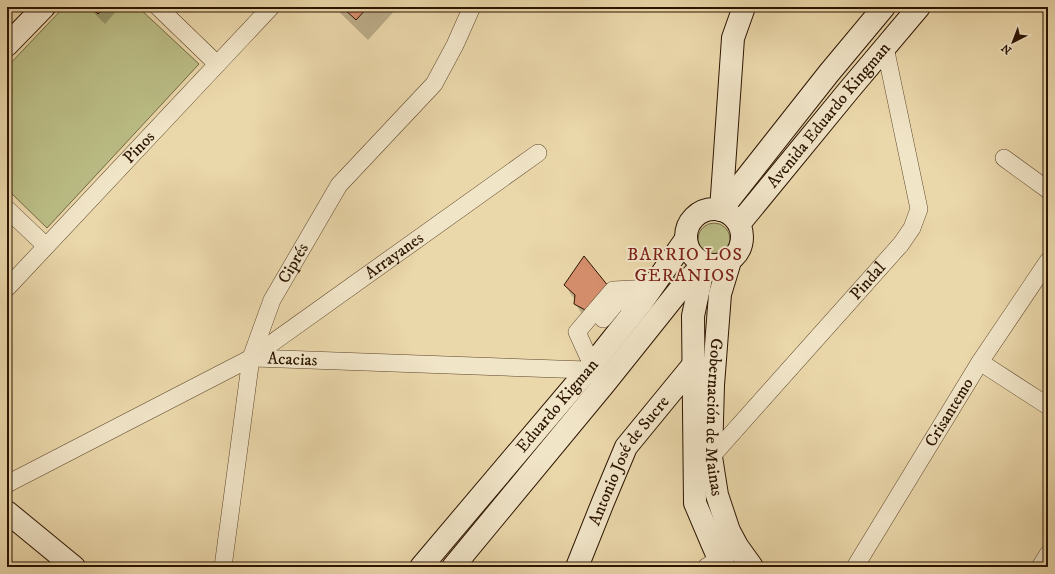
<svg xmlns="http://www.w3.org/2000/svg" width="1055" height="574" viewBox="0 0 1055 574" font-family="'IM FELL DW Pica',serif">
  <rect width="100%" height="100%" fill="#ead7aa"/>
  <filter id="stains"><feTurbulence type="fractalNoise" baseFrequency=".005" numOctaves="4"/><feColorMatrix values="0 0 0 0 .2 0 0 0 0 .09 0 0 0 0 .02 0 0 0 .5 -.17"/></filter>
  <radialGradient id="worn" r=".72"><stop offset=".6" stop-color="#630" stop-opacity="0"/><stop offset="1" stop-color="#630" stop-opacity=".3"/></radialGradient>
  <path fill="#bbbd86" stroke="#746843" d="M 64,7 L 138,7 L 199,64 L 47,228 L 7,189 L 7,67 Z
    M698 239a16 16 0 1 1 32 0a16 16 0 1 1-32 0Z"/>
  <path fill="#0003" d="M 89,7 L 120,7 L 105,24 L 91,10 Z
    M 334,7 L 398,7 L 368,40 Z
    M 566,286 L 608,287 L 582,314 L 575,303 L 576,300 L 572,296 Z"/>
  <path fill="#d68f6d" stroke="#2c1400" d="M 91,7 L 105,7 L 98,14 Z
    M 342,7 L 368,7 L 356,20 Z
    M 584,256 L 609,287 L 587,311 L 574,304 L 575,295 L 564,285 Z"/>
  <g fill="none" stroke-linecap="round" stroke-linejoin="round">
    <defs>
      <g id="street">
        <path d="M 158,7 L 217,64"/>
        <path d="M 1004,158 L 1048,190"/>
        <path d="M 7,209 L 46,246"/>
        <path id="s1" d="M 7,288 L 271,7"/>
        <path d="M 603,319 L 617,302 L 642,302"/>
        <path id="s2" d="M 251,358 L 538,153"/>
        <path d="M 980,362 L 1048,406"/>
        <path d="M 592,365 L 577,332 L 613,290 L 653,288"/>
        <path id="s3" d="M 705,459 L 711,457 L 901,244 L 912,228 L 919,209 L 885,47"/>
        <path id="s4" d="M 7,484 L 251,358 L 587,370 L 594,375"/>
        <path id="s5" d="M 223,567 L 251,358 L 272,300 L 339,185 L 434,84 L 455,45 L 471,9 L 471,7"/>
        <path d="M 706,567 L 729,552"/>
        <path id="s6" d="M 855,567 L 980,362 L 1048,261"/>
        <path d="M 1040,567 L 1048,554"/>
      </g>
      <g id="secondary">
        <path d="M 7,45 L 44,7"/>
        <circle cx="714" cy="237" r="28"/>
        <path d="M 721,210 L 829,73 L 884,7"/>
        <path d="M 721,210 L 733,38 L 744,7"/>
        <path id="s7" d="M 739,224 L 849,90 L 919,7"/>
        <path id="s8" d="M 730,261 L 720,294 L 713,385 L 711,457 L 717,495 L 729,531 L 737,546 L 752,567"/>
        <path d="M 704,264 L 693,316 L 695,503 L 712,543 L 719,559 L 725,567"/>
        <path d="M 7,512 L 74,567"/>
        <path id="s9" d="M 421,567 L 592,365 L 642,302 L 686,239"/>
        <path d="M 453,567 L 605,383 L 685,283 L 704,264"/>
        <path id="s10" d="M 577,567 L 603,502 L 626,447 L 694,364"/>
      </g>
    </defs>
    <use href="#street" stroke="#5c452a" stroke-width="18"/>
    <use href="#secondary" stroke="#2c1400" stroke-width="24"/>
    <use href="#street" stroke="#f1e5c8" stroke-width="17"/>
    <use href="#secondary" stroke="#f1e5c8" stroke-width="22"/>
  </g>
  <g text-anchor="middle" dominant-baseline="central" stroke-width="4" stroke-linejoin="round" paint-order="stroke">
    <g font-size="17" fill="#2c1400" stroke="#f1e5c8">
      <text stroke="none"><textPath href="#s7" startOffset="141">Avenida Eduardo Kingman</textPath></text>
      <text stroke="none"><textPath href="#s1" startOffset="193">Pinos</textPath></text>
      <text stroke="none"><textPath href="#s2" startOffset="176">Arrayanes</textPath></text>
      <text stroke="none"><textPath href="#s5" startOffset="315">Ciprés</textPath></text>
      <text stroke="none"><textPath href="#s3" startOffset="242">Pindal</textPath></text>
      <text stroke="none"><textPath href="#s4" startOffset="316">Acacias</textPath></text>
      <text stroke="none"><textPath href="#s9" startOffset="211">Eduardo Kigman</textPath></text>
      <text stroke="none"><textPath href="#s6" startOffset="181">Crisantemo</textPath></text>
      <text stroke="none"><textPath href="#s8" startOffset="158">Gobernación de Mainas</textPath></text>
      <text stroke="none"><textPath href="#s10" startOffset="119">Antonio José de Sucre</textPath></text>
    </g>
    <g font-size="18" letter-spacing="1" fill="#7a1f14" stroke="#f1e5c8">
      <text x="685" y="255">BARRIO LOS<tspan x="685" dy="21">GERANIOS</tspan></text>
    </g>
  </g>
  <rect width="1055" height="574" fill="none" stroke="#ead7aa" stroke-width="24"/>
  <rect x="8" y="8" width="1039" height="558" fill="none" stroke="#2c1400" stroke-width="2"/>
  <rect x="12" y="12" width="1031" height="550" fill="none" stroke="#2c1400"/>
  <g transform="translate(1013 42) rotate(222)" stroke="#f1e5c8" stroke-width="3" paint-order="stroke">
  <path d="M0-3L7 15L0 10L-7 15Z" fill="#2c1400"/>
  <text y="-6" font-size="11" font-weight="bold" text-anchor="middle" fill="#2c1400">N</text>
  </g>
  <rect width="100%" height="100%" filter="url(#stains)"/>
  <rect width="100%" height="100%" fill="url(#worn)"/>
</svg>
